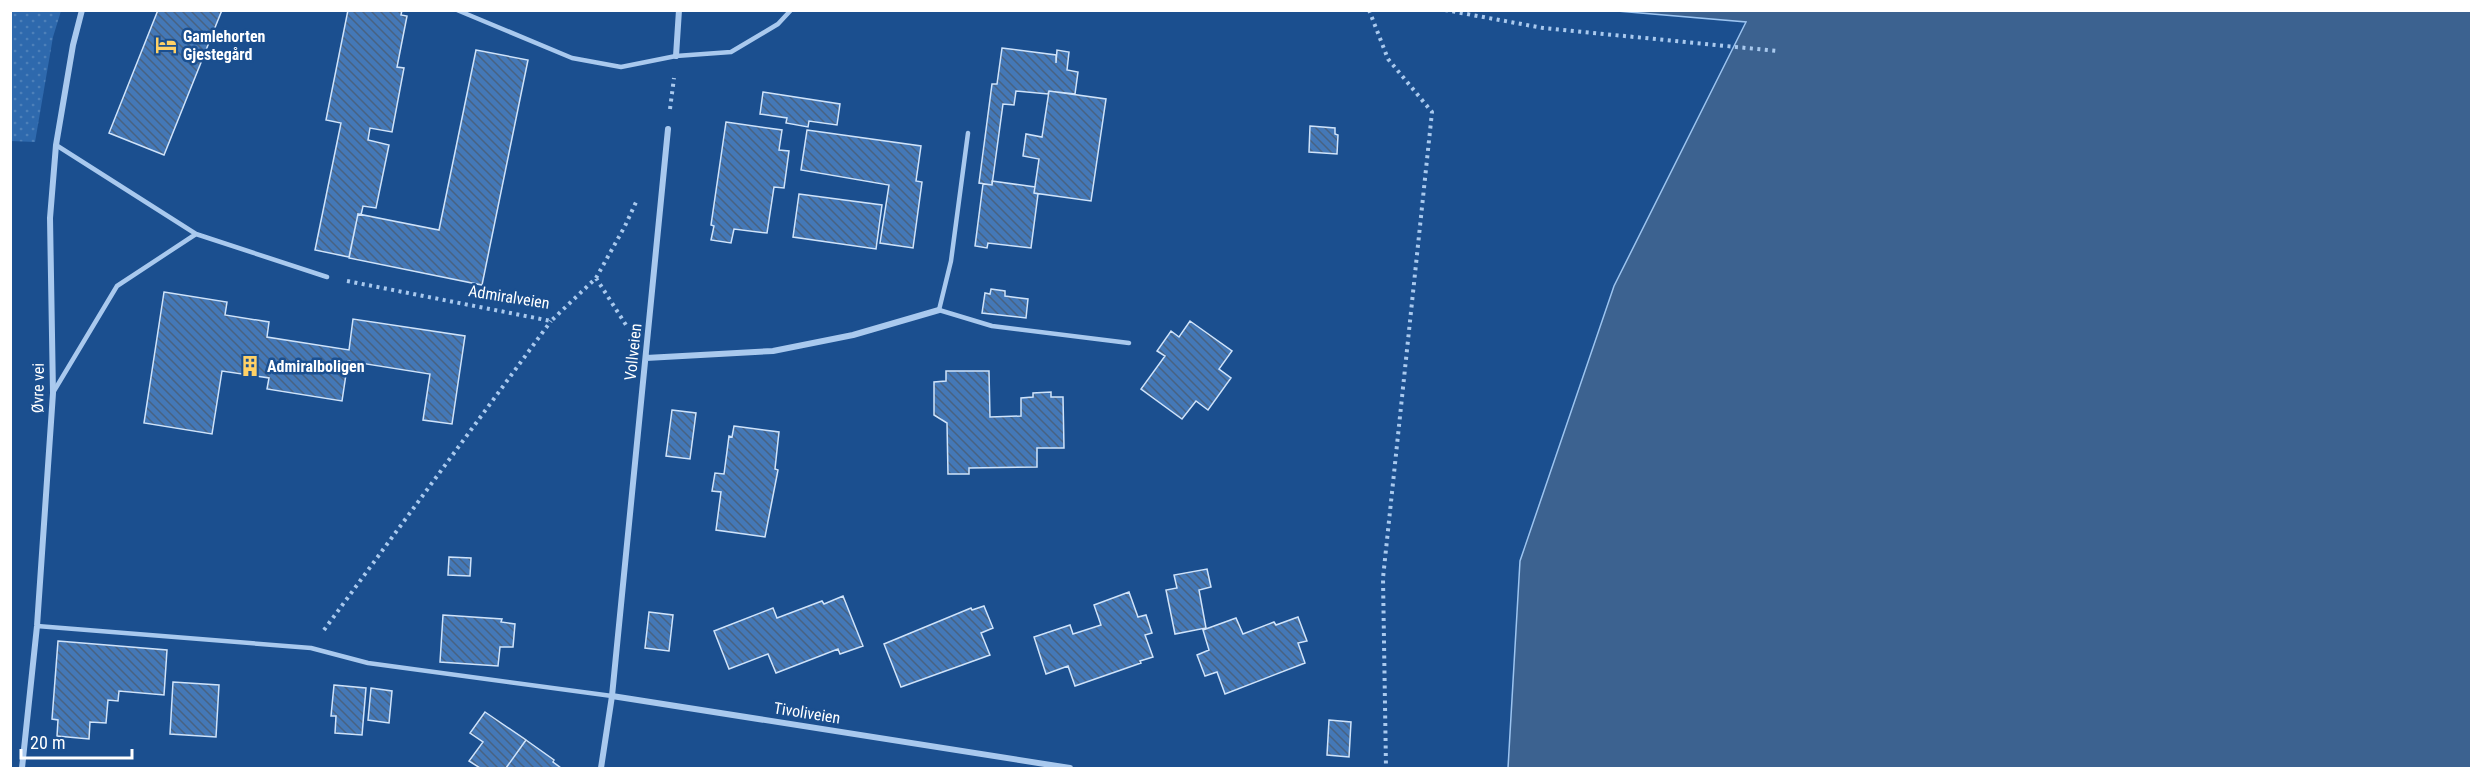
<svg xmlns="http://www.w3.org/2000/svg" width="2482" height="779" viewBox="0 0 2482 779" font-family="'Roboto Condensed',sans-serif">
  <defs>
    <pattern id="grass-dots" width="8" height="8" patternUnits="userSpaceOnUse" patternTransform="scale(1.5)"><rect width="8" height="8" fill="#2e69ad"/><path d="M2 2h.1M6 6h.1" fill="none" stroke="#4d80b9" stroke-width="1.8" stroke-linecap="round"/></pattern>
    <pattern id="building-back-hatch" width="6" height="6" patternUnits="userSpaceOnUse" patternTransform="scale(1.5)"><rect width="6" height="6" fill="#4478b7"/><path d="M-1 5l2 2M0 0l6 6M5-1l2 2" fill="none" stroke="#486282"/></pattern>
  </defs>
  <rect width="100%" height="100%" fill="#1b4f8f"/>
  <path fill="url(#grass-dots)" d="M 11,10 L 61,11 L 53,37 L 35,142 L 11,141 Z"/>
  <path fill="#3c6290" stroke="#9cc4f0" stroke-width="1.5" d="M 1617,11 L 2471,11 L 2471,768 L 1508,768 L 1520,561 L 1614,286 L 1746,22 Z"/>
  <path fill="url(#building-back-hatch)" stroke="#cfe3fa" stroke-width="1.5" d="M 158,10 L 222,10 L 164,155 L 109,133 Z
    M 348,10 L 402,10 L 401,15 L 407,16 L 397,67 L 404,68 L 392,132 L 370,128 L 368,140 L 389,145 L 376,208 L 363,206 L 361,215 L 358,214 L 349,257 L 315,250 L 341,123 L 326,120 Z
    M 1002,48 L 1056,55 L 1056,63 L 1057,50 L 1069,52 L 1067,70 L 1078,72 L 1075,94 L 1049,91 L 1048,94 L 1016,91 L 1014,105 L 1003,104 L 992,185 L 979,183 L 992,84 L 997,84 Z
    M 476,50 L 528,60 L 482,285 L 349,258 L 358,214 L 439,230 Z
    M 1049,91 L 1106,99 L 1091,201 L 1034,193 L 1039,159 L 1023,156 L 1026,134 L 1042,137 Z
    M 763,92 L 840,104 L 837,125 L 809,121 L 808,127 L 786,123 L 787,118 L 760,114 Z
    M 726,122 L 782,130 L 779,150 L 789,151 L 784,188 L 774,187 L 767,233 L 734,229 L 731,243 L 711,240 L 714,226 L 711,225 Z
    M 1310,126 L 1335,128 L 1335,134 L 1338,135 L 1337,154 L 1309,152 Z
    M 807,130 L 921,146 L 916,181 L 922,182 L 913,248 L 880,243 L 889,185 L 801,170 Z
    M 992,181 L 1035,187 L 1034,193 L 1038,194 L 1031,248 L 988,243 L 987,248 L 975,246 L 983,184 L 992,185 Z
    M 799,194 L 882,205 L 876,249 L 793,237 Z
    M 991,289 L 1005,291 L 1005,296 L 1028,299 L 1026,318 L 982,313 L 985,293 L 990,294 Z
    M 164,292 L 227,302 L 225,315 L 269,322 L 267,337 L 349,350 L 353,319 L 465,336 L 452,424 L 423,420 L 430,374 L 348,361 L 342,401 L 267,389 L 269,378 L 222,371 L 212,434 L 144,423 Z
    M 1190,321 L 1232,351 L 1219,369 L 1231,378 L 1208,410 L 1196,401 L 1182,419 L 1141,389 L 1165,356 L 1157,351 L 1171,331 L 1179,337 Z
    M 946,371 L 989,371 L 990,417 L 1021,416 L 1021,398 L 1033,397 L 1033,393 L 1051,392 L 1051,397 L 1063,397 L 1064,448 L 1037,448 L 1037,467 L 969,468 L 969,474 L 948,474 L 947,423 L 934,415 L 934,382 L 946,381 Z
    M 672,410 L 696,413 L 690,459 L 666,456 Z
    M 734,426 L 779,432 L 775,469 L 778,470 L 765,537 L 716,530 L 721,492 L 712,491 L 715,473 L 724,474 L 729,436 L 732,437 Z
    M 449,557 L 471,558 L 470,576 L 448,575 Z
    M 1207,569 L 1211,587 L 1199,590 L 1206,628 L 1175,634 L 1166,590 L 1177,588 L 1174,575 Z
    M 1129,592 L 1138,617 L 1146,615 L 1152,633 L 1145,635 L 1153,657 L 1140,661 L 1141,663 L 1075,686 L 1068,666 L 1046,674 L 1034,637 L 1070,625 L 1073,634 L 1101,625 L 1094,605 Z
    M 843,596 L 863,646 L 840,654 L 838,649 L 776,673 L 768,654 L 729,669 L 714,631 L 773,608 L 777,618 L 822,601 L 824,604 Z
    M 984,606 L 993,628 L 981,633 L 990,655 L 901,687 L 884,644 L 971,608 L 972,610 Z
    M 649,612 L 673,615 L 669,651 L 645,648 Z
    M 443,615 L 502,619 L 501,622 L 515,624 L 513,647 L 500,647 L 498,666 L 440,662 Z
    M 1298,617 L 1307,641 L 1298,643 L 1305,663 L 1225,694 L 1217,672 L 1205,676 L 1197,655 L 1209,650 L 1203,630 L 1236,618 L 1243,634 L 1274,622 L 1276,625 Z
    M 58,641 L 167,650 L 164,695 L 119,691 L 118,701 L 108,700 L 106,723 L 90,722 L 89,739 L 57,736 L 58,720 L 52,719 Z
    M 173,682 L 219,685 L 216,737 L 170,734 Z
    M 334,685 L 366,688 L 362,735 L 335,733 L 336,716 L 331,716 Z
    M 371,688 L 392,691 L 389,723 L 368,720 Z
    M 485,712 L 526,740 L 506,768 L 480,768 L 469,761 L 483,742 L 470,733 Z
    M 1329,720 L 1351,722 L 1349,757 L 1327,755 Z
    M 526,740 L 554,760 L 553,762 L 561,768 L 506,768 Z"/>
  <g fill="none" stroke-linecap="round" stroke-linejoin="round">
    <path stroke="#a9c9ee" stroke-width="4" stroke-dasharray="3 4.5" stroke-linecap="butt" d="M 1369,10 L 1388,59 L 1432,112 L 1383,578 L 1386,768
      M 1445,10 L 1543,28 L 1777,51
      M 670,109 L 674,78
      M 596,278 L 626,325
      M 347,281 L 551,321 L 596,278 L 625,226 L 637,200
      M 324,630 L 551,321"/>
    <path stroke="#a9c9ee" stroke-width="4.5" d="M 457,10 L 572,58 L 621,67 L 676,56 L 731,52 L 778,24 L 791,10
      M 968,133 L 951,261 L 939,310 L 992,326 L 1129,343
      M 56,145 L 196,234
      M 54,391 L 117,286 L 196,234 L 327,277
      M 37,626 L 311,648 L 368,663 L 612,696"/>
    <path stroke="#a9c9ee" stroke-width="6" d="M 676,56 L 679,10
      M 646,358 L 773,351 L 853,335 L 939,310
      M 612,696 L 668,129
      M 22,768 L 37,626 L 53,393 L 50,218 L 56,145 L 73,45 L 82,10
      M 601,768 L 612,696 L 1070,768"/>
  </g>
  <defs>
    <symbol id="hotel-bare" viewBox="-9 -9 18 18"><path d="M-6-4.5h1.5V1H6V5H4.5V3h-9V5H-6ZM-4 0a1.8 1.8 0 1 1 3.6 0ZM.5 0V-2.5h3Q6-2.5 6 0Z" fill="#ffd166" stroke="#1b4f8f" stroke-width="2.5" paint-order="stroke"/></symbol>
    <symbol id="building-bare" viewBox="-9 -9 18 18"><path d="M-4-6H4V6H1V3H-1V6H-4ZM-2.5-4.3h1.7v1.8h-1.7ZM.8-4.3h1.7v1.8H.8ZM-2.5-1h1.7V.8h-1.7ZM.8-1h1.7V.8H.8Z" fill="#ffd166" stroke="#1b4f8f" stroke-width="2.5" paint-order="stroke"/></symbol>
  </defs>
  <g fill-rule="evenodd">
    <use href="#hotel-bare" x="151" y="30" width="30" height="30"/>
    <use href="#building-bare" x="235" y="351" width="30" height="30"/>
  </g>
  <g text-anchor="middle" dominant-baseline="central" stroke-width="5" stroke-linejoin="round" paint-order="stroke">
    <g font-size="16" font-weight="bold" fill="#fff" stroke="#1b4f8f" text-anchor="start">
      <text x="183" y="36">Gamlehorten<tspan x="183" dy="18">Gjestegård</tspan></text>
      <text x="267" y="366">Admiralboligen</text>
    </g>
    <g font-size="16" fill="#fff" stroke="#1b4f8f">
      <text transform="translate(509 297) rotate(9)">Admiralveien</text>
      <text transform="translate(633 352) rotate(-84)">Vollveien</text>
      <text transform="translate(38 388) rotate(-89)">Øvre vei</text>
      <text transform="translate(807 713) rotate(9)">Tivoliveien</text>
    </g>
  </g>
  <rect width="2482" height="779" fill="none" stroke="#ffffff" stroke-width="24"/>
  <path d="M21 749v9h111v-9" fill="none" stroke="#ffffff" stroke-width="3"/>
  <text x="30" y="749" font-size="18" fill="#ffffff" stroke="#1b4f8f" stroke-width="4.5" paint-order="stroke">20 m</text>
</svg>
